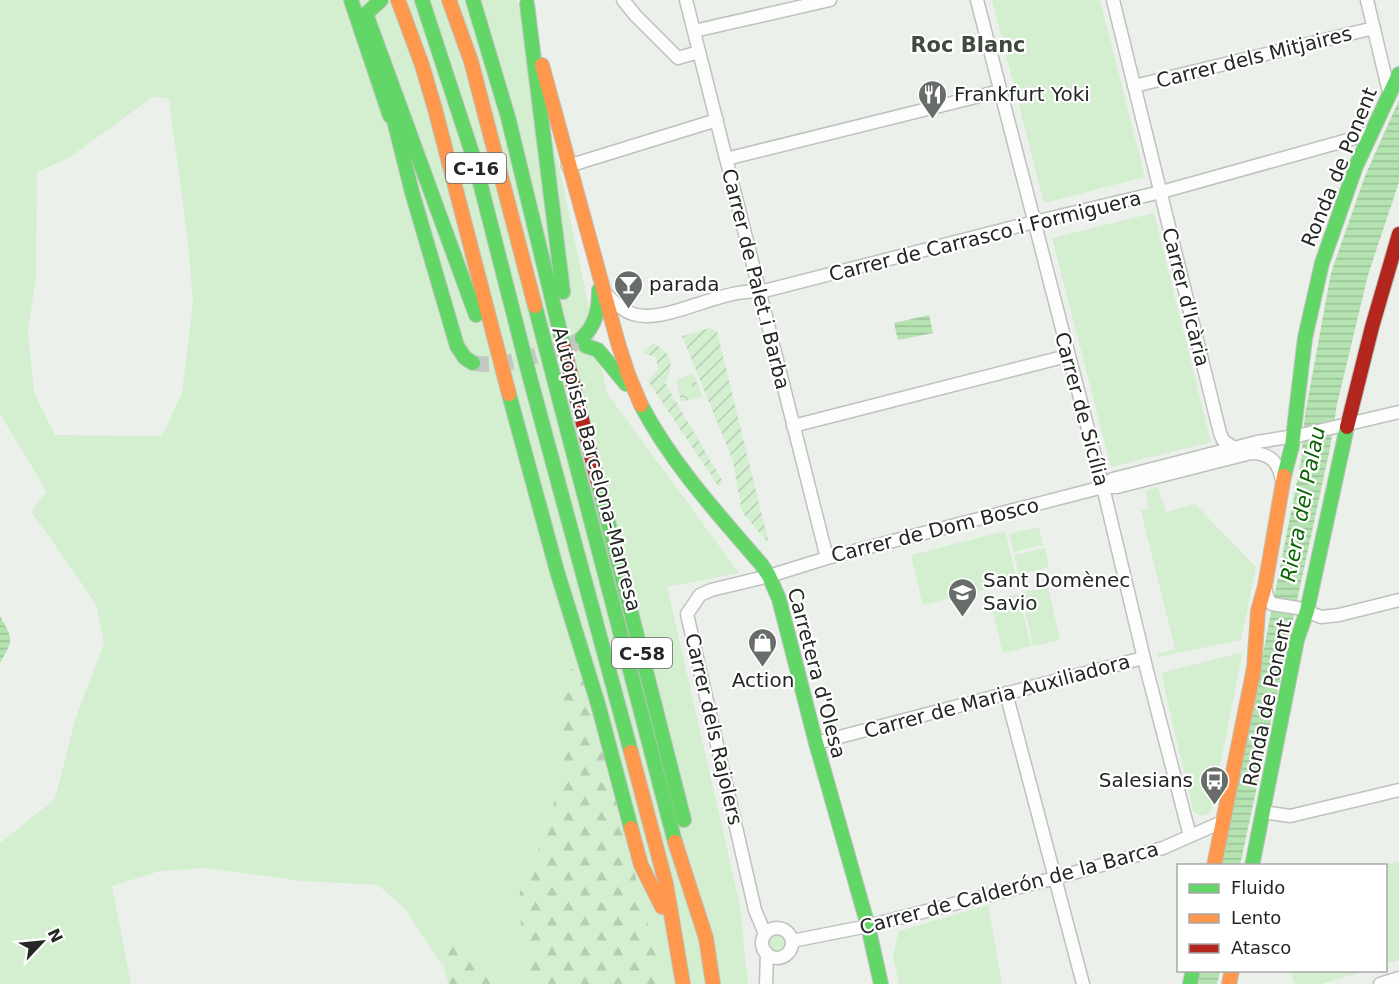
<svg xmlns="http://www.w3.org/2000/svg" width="1399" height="984" viewBox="0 0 1399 984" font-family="'DejaVu Sans',sans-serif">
  <defs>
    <pattern id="forest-firs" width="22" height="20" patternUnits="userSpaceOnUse" patternTransform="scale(1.5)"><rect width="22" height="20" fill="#d3efd0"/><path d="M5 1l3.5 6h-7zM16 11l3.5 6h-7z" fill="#b5cdb2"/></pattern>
    <pattern id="park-crowns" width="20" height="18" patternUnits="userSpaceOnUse" patternTransform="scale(1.5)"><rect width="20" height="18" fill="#d3efd0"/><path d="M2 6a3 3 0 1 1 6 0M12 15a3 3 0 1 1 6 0" fill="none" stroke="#b5cdb2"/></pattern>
    <pattern id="garden-furrows" width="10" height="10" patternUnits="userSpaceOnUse" patternTransform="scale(1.5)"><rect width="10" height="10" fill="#d3efd0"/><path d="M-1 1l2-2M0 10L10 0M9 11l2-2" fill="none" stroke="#b5cdb2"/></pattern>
    <pattern id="water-rules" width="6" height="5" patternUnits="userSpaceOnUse" patternTransform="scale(1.5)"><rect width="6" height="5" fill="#b4e2b0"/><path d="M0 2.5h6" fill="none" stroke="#9ac297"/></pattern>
  </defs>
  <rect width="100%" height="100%" fill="#ebf0eb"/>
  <path fill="#d3efd0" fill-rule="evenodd" d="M 0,0 L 517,0 L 555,147 L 607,393 L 739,573 L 667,587 L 740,905 L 748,984 L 661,984 L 659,966 L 580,666 L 561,678 L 557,730 L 559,787 L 538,851 L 526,869 L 519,897 L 521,927 L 532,984 L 491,984 C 482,967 467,934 443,942 L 442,965 L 404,908 L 378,885 L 302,881 L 206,868 L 160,871 L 112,886 L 131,984 L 0,984 L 0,843 L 55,799 L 75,720 L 104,643 L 96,604 L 31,511 L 47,492 L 0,414 ZM 154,96 L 169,99 L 188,243 L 193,303 L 182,393 L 162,436 L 55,435 L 34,393 L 28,330 L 36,277 L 37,172 L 70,157 Z
    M 992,0 L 1100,0 L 1145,177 L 1044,203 Z
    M 1154,213 L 1211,442 L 1111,467 L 1052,238 Z
    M 1158,487 L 1166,512 L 1195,504 L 1256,567 L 1241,640 L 1158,657 L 1158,654 L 1175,649 L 1141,511 L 1149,508 L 1145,491 Z
    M 1039,527 L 1043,545 L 1014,552 L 1009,534 Z
    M 1005,531 L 1017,581 L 923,605 L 911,555 Z
    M 1045,548 L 1049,567 L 1019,575 L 1014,555 Z
    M 1048,587 L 1060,640 L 1033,646 L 1021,593 Z
    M 1018,594 L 1031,646 L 1003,653 L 990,601 Z
    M 1239,653 L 1242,655 L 1212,807 L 1209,814 L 1201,816 L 1193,811 L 1162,677 L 1164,672 Z
    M 1399,861 L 1399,960 L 1386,964 L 1384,865 Z
    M 988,905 L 1002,984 L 899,984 L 893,956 L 899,931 Z
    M768 942a9 9 0 1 1 18 0a9 9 0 1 1-18 0Z
    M 1290,971 L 1290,970 L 1366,971 L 1321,984 L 1295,984 Z"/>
  <path fill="url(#forest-firs)" d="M 577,665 L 580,665 L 659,966 L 661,984 L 532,984 L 521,927 L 519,897 L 526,869 L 538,851 L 559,787 L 557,730 L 561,678 Z
    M 450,940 C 472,945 481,966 491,984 L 449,984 C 444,969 440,958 443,942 Z"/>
  <path fill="url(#park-crowns)" d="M 693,373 L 703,397 L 681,402 L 676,380 Z"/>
  <path fill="url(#garden-furrows)" d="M 710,328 L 717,332 L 769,544 L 742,512 L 733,461 L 682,336 Z
    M 653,343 C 672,353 675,365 665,383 L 722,480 L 719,487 L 648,381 L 658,369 L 656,358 L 643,352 Z"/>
  <path fill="url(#water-rules)" d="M 1399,100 L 1399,182 L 1368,275 L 1337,404 L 1330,448 L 1240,865 L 1221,866 L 1301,461 L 1305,415 L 1331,273 L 1365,176 Z
    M 929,315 L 933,333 L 898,340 L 894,323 Z
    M 0,616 C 13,640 14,638 0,663 Z
    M 1201,971 L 1220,971 L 1217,984 L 1198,984 Z"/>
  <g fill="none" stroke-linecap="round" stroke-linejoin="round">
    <path stroke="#c3c8c3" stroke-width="16" stroke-dasharray="16 8" stroke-linecap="butt" d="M 473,363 C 505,369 541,353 572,345 L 582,338"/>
    <defs>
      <path id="street" d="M 623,0 L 635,15 L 678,58 L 699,52
        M 686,0 L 827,558
        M 977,0 L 1103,487 L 1146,667 L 1190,836
        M 1113,0 L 1220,433 L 1223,440 L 1234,448
        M 1367,0 L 1389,92
        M 694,31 L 830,0
        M 1134,86 L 1374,28
        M 726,159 L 1000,91
        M 568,166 L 717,120
        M 604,292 C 613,301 621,310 633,314 C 666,325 722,287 760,292 L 1030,223 L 1165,191 L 1362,136 L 1371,131
        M 793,426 L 1067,356
        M 1106,484 L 1113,479 L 1257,442 L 1301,435 L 1399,412
        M 1265,588 L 1268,599 L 1272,604 L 1298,608 L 1321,617 L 1339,615 L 1399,600
        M 1006,693 L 1083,984
        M 816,743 L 1143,658
        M 1263,812 L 1290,816 L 1399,790
        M762 943a15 15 0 1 1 30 0a15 15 0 1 1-30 0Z
        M 765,934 L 755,910 L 687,614 L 700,595 L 711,590 L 769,576 L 827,558 L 1103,487 L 1117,487 L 1251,453 C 1271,453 1279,463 1282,481
        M 792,941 L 868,926 L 1055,878 L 1163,848 L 1222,822
        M 766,984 L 767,953
        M 1380,984 L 1399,978"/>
      <path id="fast" d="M 351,0 L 390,116
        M 422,0 L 474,159 L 530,378 L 631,752
        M 473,0 L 508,117 L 564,348
        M 527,4 L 563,292
        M 366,14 L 381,0
        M 366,14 L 476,315
        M 390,104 L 412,192 L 457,346 L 465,358 L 473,363
        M 535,306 L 675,842
        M 582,338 C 596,325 599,309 599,290
        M 586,346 L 598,350 L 626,384
        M 509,394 L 557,571 L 598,704 L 631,828
        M 641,405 C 672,464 718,514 761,564 L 769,576 L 779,599 L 816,743 L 868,926 L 881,984
        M 1284,476 L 1292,446 L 1305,338 L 1322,263 L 1356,166 L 1399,74
        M 598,483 L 684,820
        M 1252,866 L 1297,640 L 1307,611 L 1347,427
        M 1190,984 L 1193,970"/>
      <path id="slow" d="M 398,0 L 422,65 L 435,109 L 509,394
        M 449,0 L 471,61 L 535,306
        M 542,65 L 618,343 L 628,374 L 641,405
        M 631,752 L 666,884 L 683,984
        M 631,828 L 641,865 L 662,907
        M 675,842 L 706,938 L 713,984
        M 1214,866 L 1254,668 L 1258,611 L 1265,586 L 1284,476
        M 1229,984 L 1232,970"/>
      <path id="jam" d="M 564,348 L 598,483
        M 1347,427 L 1372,327 L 1399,234"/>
    </defs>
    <use href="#street" stroke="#bec2bd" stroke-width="15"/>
    <use href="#fast" stroke="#bec2bd" stroke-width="16"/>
    <use href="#slow" stroke="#bec2bd" stroke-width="16"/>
    <use href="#jam" stroke="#bec2bd" stroke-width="16"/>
    <use href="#street" stroke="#fcfdfc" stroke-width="12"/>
    <use href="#fast" stroke="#63d668" stroke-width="14"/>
    <use href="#slow" stroke="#ff974d" stroke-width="14"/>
    <use href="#jam" stroke="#b3261e" stroke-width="14"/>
  </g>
  <defs>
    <symbol id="restaurant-pin" viewBox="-11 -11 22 30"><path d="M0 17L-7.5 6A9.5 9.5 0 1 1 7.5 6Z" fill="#696d69" stroke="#fff"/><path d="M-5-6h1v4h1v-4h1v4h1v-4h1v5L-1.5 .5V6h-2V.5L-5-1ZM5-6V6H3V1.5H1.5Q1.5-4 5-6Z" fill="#fff"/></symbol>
    <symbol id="bar-pin" viewBox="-11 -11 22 30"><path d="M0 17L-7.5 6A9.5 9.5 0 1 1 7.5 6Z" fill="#696d69" stroke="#fff"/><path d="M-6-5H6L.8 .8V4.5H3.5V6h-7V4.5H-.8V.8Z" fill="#fff"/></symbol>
    <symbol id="school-pin" viewBox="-11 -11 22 30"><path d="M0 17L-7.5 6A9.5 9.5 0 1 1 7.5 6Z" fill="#696d69" stroke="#fff"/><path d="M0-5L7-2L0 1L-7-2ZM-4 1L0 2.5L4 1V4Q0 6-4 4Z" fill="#fff"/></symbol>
    <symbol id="shop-pin" viewBox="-11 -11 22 30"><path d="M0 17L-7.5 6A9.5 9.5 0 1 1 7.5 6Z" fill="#696d69" stroke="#fff"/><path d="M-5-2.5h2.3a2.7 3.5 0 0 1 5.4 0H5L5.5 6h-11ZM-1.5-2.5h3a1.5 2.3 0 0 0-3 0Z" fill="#fff"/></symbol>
    <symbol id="bus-pin" viewBox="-11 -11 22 30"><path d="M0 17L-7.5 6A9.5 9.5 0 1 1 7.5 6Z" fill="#696d69" stroke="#fff"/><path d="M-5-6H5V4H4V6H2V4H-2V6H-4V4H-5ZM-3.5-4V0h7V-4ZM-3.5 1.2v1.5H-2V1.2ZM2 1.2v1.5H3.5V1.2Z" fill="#fff"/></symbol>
  </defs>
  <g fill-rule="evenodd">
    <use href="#restaurant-pin" x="916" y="78" width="33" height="45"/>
    <use href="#bar-pin" x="612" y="268" width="33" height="45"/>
    <use href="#school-pin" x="946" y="576" width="33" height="45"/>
    <use href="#shop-pin" x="746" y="626" width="33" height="45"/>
    <use href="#bus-pin" x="1198" y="764" width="33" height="45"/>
  </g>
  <g text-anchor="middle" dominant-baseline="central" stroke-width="4.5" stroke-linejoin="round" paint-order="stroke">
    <g fill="#fff" stroke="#656765" stroke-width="1.5">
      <rect x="446" y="153" width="60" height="30" rx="4.5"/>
      <rect x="612" y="638" width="60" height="30" rx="4.5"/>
    </g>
    <g font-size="18" font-weight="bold" fill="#232623">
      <text x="476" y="168">C-16</text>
      <text x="642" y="653">C-58</text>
    </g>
    <g font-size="20" fill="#232623" stroke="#fff">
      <text transform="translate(1254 57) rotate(-14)">Carrer dels Mitjaires</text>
      <text transform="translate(1339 167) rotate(-68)">Ronda de Ponent</text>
      <text transform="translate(985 236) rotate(-14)">Carrer de Carrasco i Formiguera</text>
      <text transform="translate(756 279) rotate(76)">Carrer de Palet i Barba</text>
      <text transform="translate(1186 297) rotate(76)">Carrer d'Icària</text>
      <text transform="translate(1082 409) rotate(75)">Carrer de Sicília</text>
      <text transform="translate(597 469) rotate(75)">Autopista Barcelona-Manresa</text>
      <text transform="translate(935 530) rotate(-14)">Carrer de Dom Bosco</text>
      <text transform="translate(817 673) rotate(75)">Carretera d'Olesa</text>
      <text transform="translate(997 696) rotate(-15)">Carrer de Maria Auxiliadora</text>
      <text transform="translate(1267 703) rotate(-78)">Ronda de Ponent</text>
      <text transform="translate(714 729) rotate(77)">Carrer dels Rajolers</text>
      <text transform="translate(1009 888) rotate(-15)">Carrer de Calderón de la Barca</text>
    </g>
    <g font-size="20" fill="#232623" stroke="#fff" text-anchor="start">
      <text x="954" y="94">Frankfurt Yoki</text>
      <text x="649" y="284">parada</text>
      <text x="983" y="580">Sant Domènec<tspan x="983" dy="23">Savio</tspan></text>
      <text x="763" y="680" text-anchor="middle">Action</text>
      <text x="1193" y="780" text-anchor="end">Salesians</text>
    </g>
    <g font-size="21" font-weight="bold" fill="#424941" stroke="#fff">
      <text x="968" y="45">Roc Blanc</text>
    </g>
    <g font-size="21" font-style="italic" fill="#0a6505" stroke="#fff">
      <text transform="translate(1303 504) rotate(-79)">Riera del Palau</text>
    </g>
  </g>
  <rect x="1177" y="864" width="210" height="108" fill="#ffffff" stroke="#a7a8a7" stroke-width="1.5"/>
  <rect x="1189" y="884" width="30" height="9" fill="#63d668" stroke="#a7a8a7" stroke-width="1.5"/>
  <text x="1231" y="894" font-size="18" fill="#232623">Fluido</text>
  <rect x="1189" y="914" width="30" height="9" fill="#ff974d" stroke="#a7a8a7" stroke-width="1.5"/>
  <text x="1231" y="924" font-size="18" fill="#232623">Lento</text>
  <rect x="1189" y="944" width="30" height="9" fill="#b3261e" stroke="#a7a8a7" stroke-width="1.5"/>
  <text x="1231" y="954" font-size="18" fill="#232623">Atasco</text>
  <g transform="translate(42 942) rotate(64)" stroke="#ffffff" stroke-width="4.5" paint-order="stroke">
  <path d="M0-4.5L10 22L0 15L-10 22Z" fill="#232623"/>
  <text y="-9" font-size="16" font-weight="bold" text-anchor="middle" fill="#232623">N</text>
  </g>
</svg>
